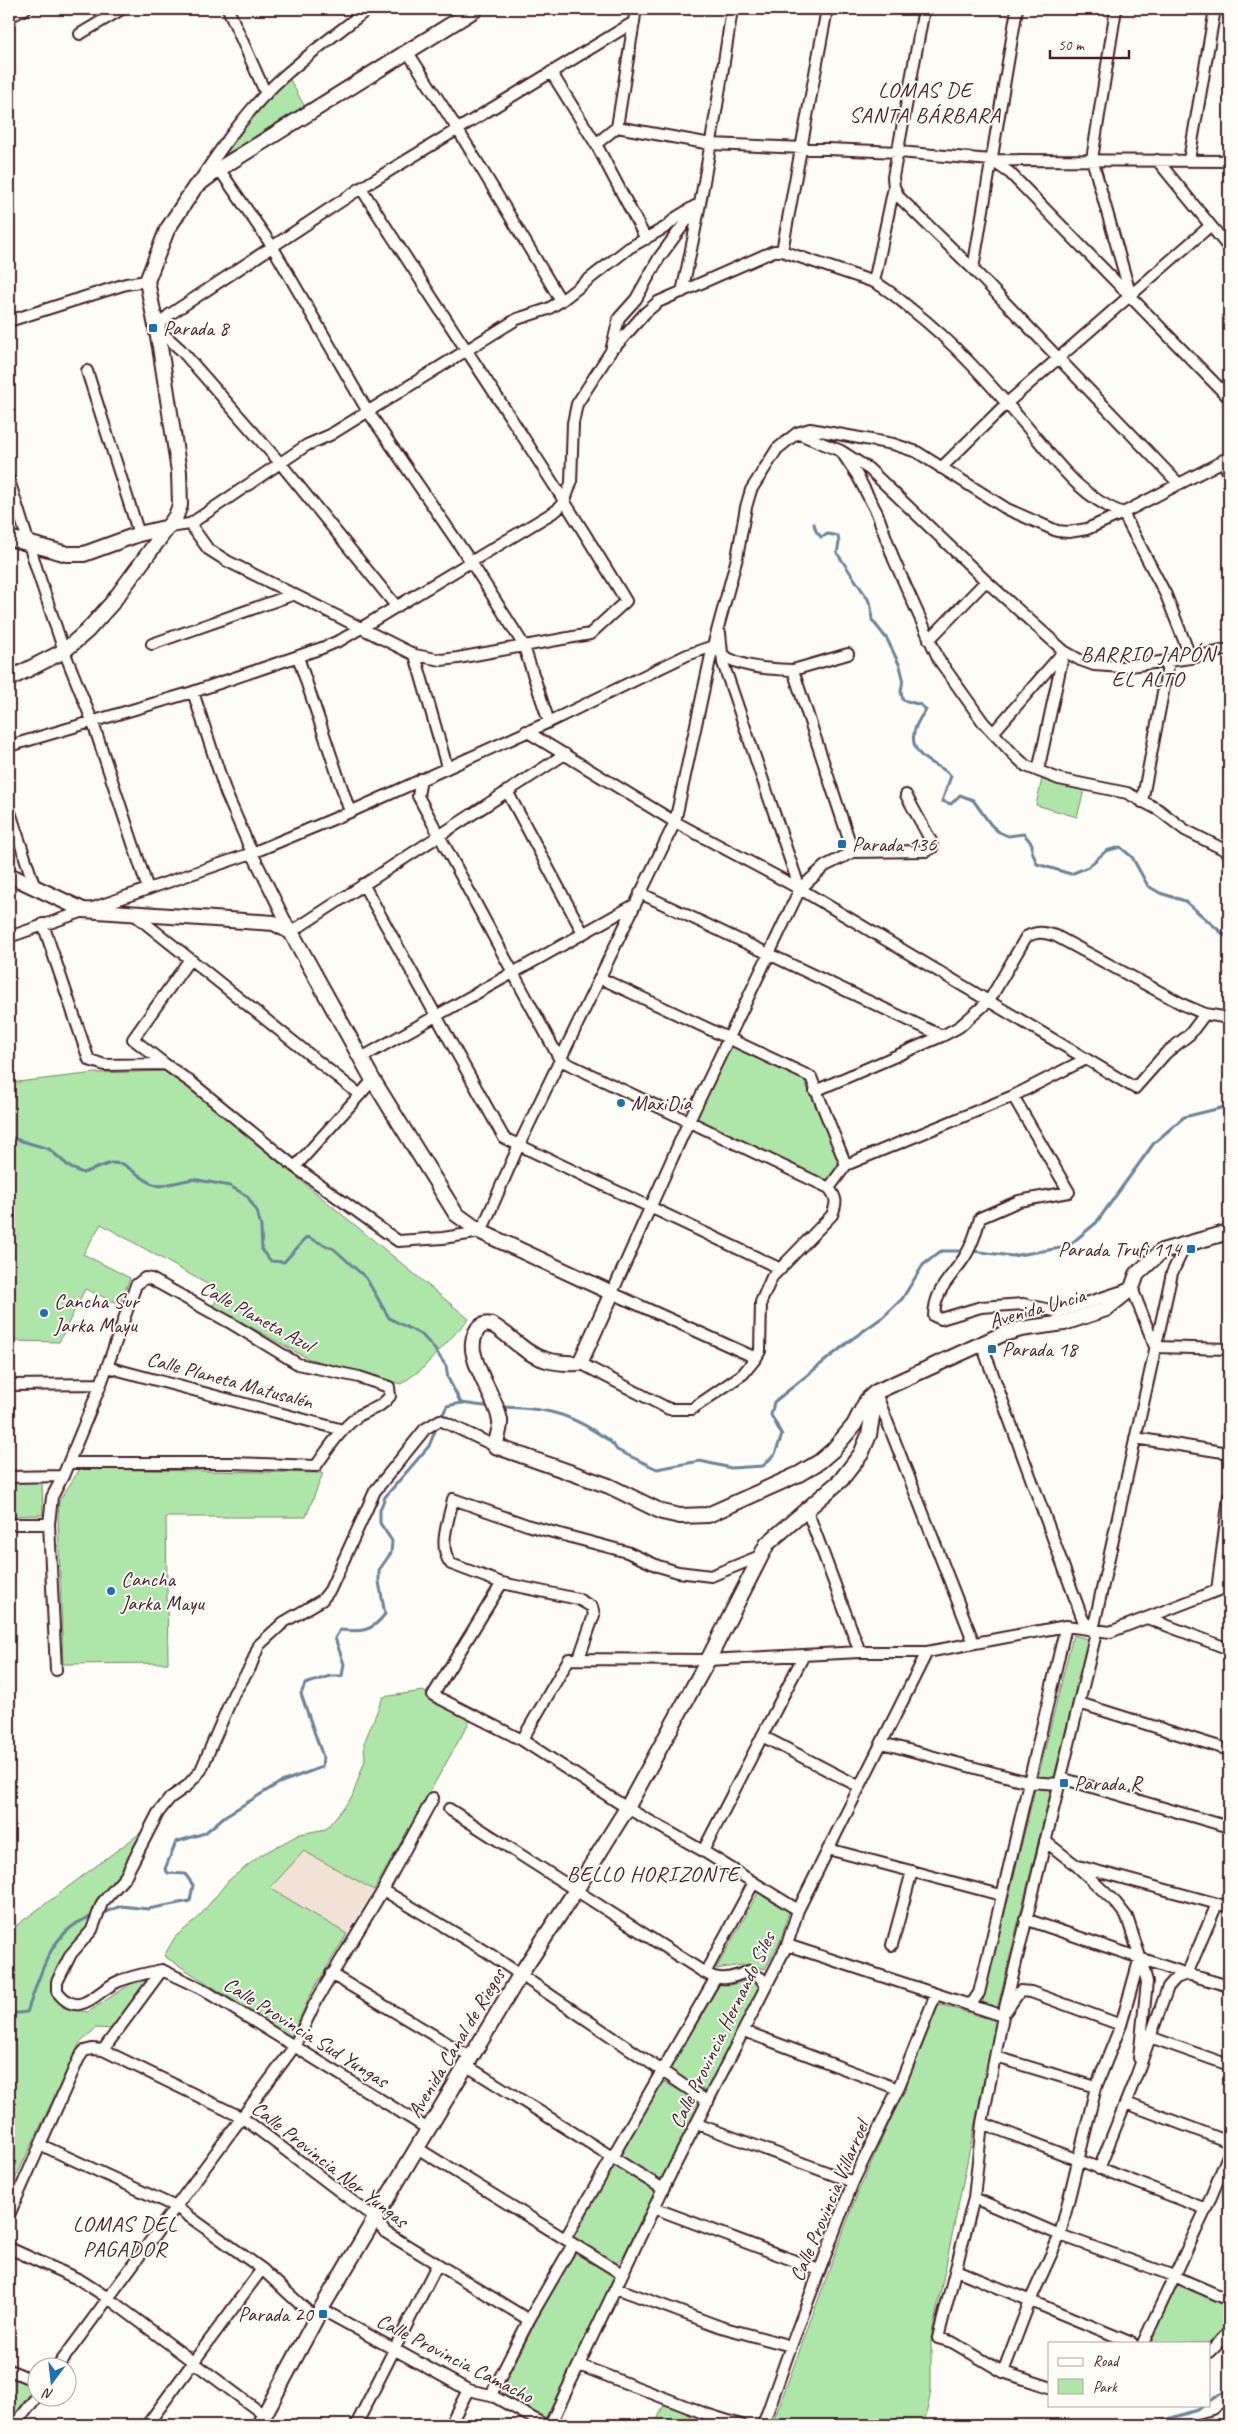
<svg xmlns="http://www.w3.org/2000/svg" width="1238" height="2434" viewBox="0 0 1238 2434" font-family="Caveat,sans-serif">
  <rect width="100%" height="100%" fill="#fdfcf7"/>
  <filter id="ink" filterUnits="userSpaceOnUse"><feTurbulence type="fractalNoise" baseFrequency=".02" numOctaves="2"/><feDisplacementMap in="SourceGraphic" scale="10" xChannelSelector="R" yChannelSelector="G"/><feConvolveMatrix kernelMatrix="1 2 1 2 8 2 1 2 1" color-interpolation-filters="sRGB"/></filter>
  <g filter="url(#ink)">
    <path fill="#f1e2d5" d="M 304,1851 L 374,1890 L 347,1934 L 269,1888 Z"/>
    <path fill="#aee5a8" stroke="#7c826a" d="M 289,78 L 306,109 L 220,158 L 263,102 Z
      M 1042,779 L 1084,791 L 1077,817 L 1036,805 Z
      M 731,1046 L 804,1080 L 839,1161 L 828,1184 L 695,1122 Z
      M 168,1071 L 469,1319 L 422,1369 L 401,1384 L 307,1358 L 213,1306 L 221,1292 L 101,1224 L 83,1254 L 130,1278 L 120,1304 L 85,1289 L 59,1342 L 9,1341 L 9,1083 L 96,1073 Z
      M 80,1469 L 323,1473 L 306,1517 L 166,1517 L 168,1663 L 63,1664 L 58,1518 L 59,1501 Z
      M 42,1482 L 43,1515 L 9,1516 L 9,1483 Z
      M 1073,1635 L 1088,1639 L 997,2009 L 982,2005 Z
      M 423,1691 L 471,1719 L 374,1890 L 304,1851 L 270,1888 L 347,1934 L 312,1992 L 291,2037 L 164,1956 L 175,1937 L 197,1919 L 229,1880 L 261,1855 L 300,1834 L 326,1829 L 352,1797 L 365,1760 L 364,1743 L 383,1697 Z
      M 155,1822 L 52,1981 L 63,2008 L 88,2012 L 156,1967 L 112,2029 L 96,2028 L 80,2043 L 9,2192 L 9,1931 Z
      M 758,1893 L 789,1911 L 780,1942 L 765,1969 L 748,1964 L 716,1969 Z
      M 752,1979 L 759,1987 L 707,2092 L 670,2069 L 720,1984 L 730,1985 Z
      M 939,2004 L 996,2021 L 931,2338 L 931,2391 L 924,2425 L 772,2425 L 858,2192 L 904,2090 Z
      M 660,2080 L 697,2100 L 700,2105 L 663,2178 L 660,2179 L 618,2155 Z
      M 612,2166 L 619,2167 L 652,2187 L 654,2194 L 622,2258 L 616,2263 L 611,2262 L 575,2240 L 572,2235 Z
      M 575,2252 L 615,2277 L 545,2419 L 500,2393 L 538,2317 Z
      M 1176,2282 L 1229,2307 L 1229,2321 L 1209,2345 L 1209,2343 L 1146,2343 Z
      M 9,2374 L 26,2382 L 32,2390 L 9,2424 Z
      M 664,2404 L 722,2425 L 655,2425 Z"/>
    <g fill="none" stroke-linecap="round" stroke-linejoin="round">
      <path stroke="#6b8499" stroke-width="3" d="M 814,524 L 816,531 L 821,537 L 828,534 L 838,536 L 839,543 L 837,553 L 868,599 L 871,607 L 872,620 L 887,639 L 900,666 L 903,678 L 901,692 L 903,700 L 921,705 L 926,710 C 912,727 906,747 928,761 C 938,768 942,766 951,776 L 942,801 L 951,804 L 960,795 L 973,800 L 991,825 L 999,832 L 1008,836 L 1024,834 L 1032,844 L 1032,851 L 1037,864 L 1071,874 L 1088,867 L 1106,851 L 1120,847 L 1132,857 L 1148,886 L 1160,893 L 1185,901 L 1229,939
        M 9,1140 L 12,1138 L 49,1149 L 71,1168 L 83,1173 L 111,1163 L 123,1164 L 150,1183 L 160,1186 L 193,1179 L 230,1186 L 247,1196 L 257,1211 L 261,1227 L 262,1251 L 271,1261 L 284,1262 L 307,1237 L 334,1249 L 366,1278 L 389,1318 L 422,1335 L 433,1347 L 446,1366 L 448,1378 L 461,1403
        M 972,1251 L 1012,1256 L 1067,1247 L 1096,1223 L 1154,1143 L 1184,1117 L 1229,1106
        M 501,1407 C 539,1408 564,1411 596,1432 C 604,1437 612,1441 617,1450 L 657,1469 L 700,1461 L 731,1468 L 763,1466 L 775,1454 L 782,1435 L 771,1415 L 774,1402 L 852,1339 L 883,1317 L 902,1299 L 923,1265 L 941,1251 L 965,1251
        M 441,1418 L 447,1406 L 461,1403 L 492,1407
        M 103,1913 L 121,1906 L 148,1909 L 190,1901 L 193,1885 L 185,1874 L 168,1873 L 165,1869 L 176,1842 L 205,1833 L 225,1816 L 279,1783 L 322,1767 L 323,1757 L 301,1694 L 305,1684 L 330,1676 L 342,1676 L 344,1664 L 335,1638 L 340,1630 C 361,1632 372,1632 385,1614 L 379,1582 L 379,1570 L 391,1553 L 392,1541 L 380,1523 L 380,1510 L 385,1497 L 429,1446 L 437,1426
        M 9,2014 L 27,2012 C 41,1974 49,1932 90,1917
        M 1209,2401 L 1229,2389
        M 1149,2425 L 1197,2410 L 1203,2405"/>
      <defs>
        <path id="street" d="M 228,9 L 266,94
          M 1116,9 L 1092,159 L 1130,293
          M 9,17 L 25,9
          M 80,34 L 122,9
          M 407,51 L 458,130 L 561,301
          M 551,72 L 596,144 L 646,239
          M 617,127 L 636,9
          M 596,144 L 617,127 L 711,144 L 899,152 L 991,160 L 1229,161
          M 991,160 L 1010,173 L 1229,398
          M 1157,160 L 1229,248
          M 1189,160 L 1215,9
          M 219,169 L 272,246 L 367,410 L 471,562 L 523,644 L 549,722
          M 200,180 C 224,144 251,105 284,76 C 311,52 340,31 368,9
          M 894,187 L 899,197 L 973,269 L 1179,484
          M 782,251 L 827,9
          M 973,269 L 1017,9
          M 874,282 L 894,187 L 893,177 L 924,9
          M 682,292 C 703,198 718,104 732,9
          M 9,321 L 126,284 L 147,281
          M 615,347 L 645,313 L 658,302 L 774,251 L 782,251 L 874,282 C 888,289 899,299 911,309 C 955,343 992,386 1028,428 C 1056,461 1081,498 1123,513 L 1166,595 L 1191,658
          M 87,371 L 139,534
          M 797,433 L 841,451 L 869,469 L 986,581 L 1064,651 L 1080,660 L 1094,665 L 1122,667 L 1191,658 L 1229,649
          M 841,451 L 857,475 L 877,513 L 894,560 L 939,660 L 983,722 L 1014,755 L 1026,766 L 1059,779 L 1127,793 L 1159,810 L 1185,830 L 1229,852
          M 1223,460 L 1229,475
          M 941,468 L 1007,403 L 1210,226
          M 9,480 L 38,573 L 64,651 L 93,723 L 148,889
          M 190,524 L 208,549 L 227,561 L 415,655 L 441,660 L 458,658 L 590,634 L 626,601 C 542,461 449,326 361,188
          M 169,527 L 190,524 L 307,445 L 330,435 L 517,319 L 548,309 L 561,301 L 629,248 L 666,227 L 677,217 L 695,206
          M 397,607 L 281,464 L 181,350 L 157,328 L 169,315 L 361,188 L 634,22
          M 720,633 L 723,663 L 800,889
          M 929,640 L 986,581
          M 152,644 L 292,595
          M 721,654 C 741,668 769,669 793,670
          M 848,654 L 793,670 L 853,852
          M 415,655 L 447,767
          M 298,657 L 350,812
          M 193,692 L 226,793 L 252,853 L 291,932 L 565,754
          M 526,731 L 675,822 L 800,889 L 1135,1088 L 1166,1053 L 1190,1034 L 1205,1014
          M 993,733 L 1064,651 L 1038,771
          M 9,746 L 193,692 L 322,648 L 341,640 L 557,510 L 565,500 L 571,483 L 573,423 L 577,404 L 611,351 L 619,318 L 636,299 L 659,258 L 698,205
          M 421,779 L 418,796 L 560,1060 L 829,1188 C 837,1198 837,1203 832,1215 L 772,1277 L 761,1302 L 760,1351 L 756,1358 L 743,1374 L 692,1409 L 669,1409 L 580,1363
          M 507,791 L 583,933
          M 1142,802 L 1169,661
          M 9,809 L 35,888
          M 363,884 L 504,1138 L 781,1269
          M 640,893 L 942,1036 L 815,1091
          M 135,915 L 360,1095
          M 43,924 L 89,1060 L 105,1065 L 165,1064 L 192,1083 L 295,1167 L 398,1241 L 443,1238 L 481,1232 L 519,1145 L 675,822 L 713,646 L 737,558 L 746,507 L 751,490 L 777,449 L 797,433 L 810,429 L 893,444 L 917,452 L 1007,509 L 1057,531 L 1069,532 L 1087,529 L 1123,513 L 1229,458
          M 9,937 L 252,853 L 350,812 L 549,722 L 687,655 L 713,646
          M 600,978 L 811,1077 L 846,1165
          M 942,1036 L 959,1027 L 989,1001 L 1026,937 C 1037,931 1044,932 1056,936 L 1184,1005 L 1205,1014 L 1229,1018
          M 361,1058 L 634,905
          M 165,1064 L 133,1039 L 190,959
          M 1013,1096 L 1069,1192 L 1019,1201 L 980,1218 C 976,1232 972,1246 964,1258 C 950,1279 935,1289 934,1316 L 941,1319 L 981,1307 L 1023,1304 L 1059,1312 L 1132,1288 L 1155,1347 L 1229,1349
          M 295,1167 L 373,1080
          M 829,1188 L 846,1165 L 1013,1096 L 1086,1059
          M 982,1345 L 1083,1620 L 1093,1630
          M 756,1358 L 612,1293 L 689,1121 L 800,889 L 825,866 L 853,852 L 926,851 L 932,848 L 931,841 L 906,795
          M 107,1367 L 343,1430
          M 9,1385 L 101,1384
          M 876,1393 L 974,1643
          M 1135,1438 L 1229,1453
          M 9,1477 L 63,1476
          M 807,1510 L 860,1652
          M 9,1524 L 49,1524
          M 502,1583 L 433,1695 L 522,1740 L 627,1808 L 703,1851 L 798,1910
          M 1217,1591 L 1229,1497
          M 1147,1618 L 1229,1649
          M 579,1658 L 594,1615 L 592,1607 L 578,1599 L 502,1583 L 451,1564 C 437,1547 449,1520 453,1499 L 530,1526 L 627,1552 L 658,1566 L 678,1572 L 711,1576 L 760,1556
          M 56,1670 L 49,1524 L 52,1497 L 63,1476 L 101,1384 L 136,1285 L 145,1278 L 151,1279 L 229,1322 L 298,1364 L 359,1377 L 389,1387 L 390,1396 C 377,1412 370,1407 357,1417 C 340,1430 328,1449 316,1466 L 232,1463 L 69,1463
          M 1079,1703 L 1229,1750
          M 762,1736 L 860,1787
          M 522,1740 L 569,1659 L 708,1660 L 860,1652 L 927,1652 L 1066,1626 L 1110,1632 L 1229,1586
          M 882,1743 L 1028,1782 L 1060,1784
          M 1061,1778 L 1229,1827
          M 449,1809 L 705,1973 C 721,1982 732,1978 749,1971 L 761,1978 L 765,1986
          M 828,1849 L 1001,1895
          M 703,1851 L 804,1655
          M 1078,1866 L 1229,1907
          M 383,1890 L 487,1952 L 708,2102
          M 1025,1919 L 1187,1974 L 1229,1986
          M 787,1945 L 1003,2016
          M 892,1945 L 912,1871
          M 162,1970 C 147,1973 131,1976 117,1982 C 95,1992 79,2021 57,1991 L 57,1982 L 71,1954 L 92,1930 L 102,1903 L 125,1877 L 158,1813 L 170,1798 L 187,1786 L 201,1770 L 234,1693 L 250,1668 L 259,1645 L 284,1622 L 322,1600 L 330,1590 L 375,1491 L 425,1429 L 440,1420 L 495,1446
          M 162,1970 L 202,1989 L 428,2129
          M 705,1973 L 753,1884
          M 331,1974 L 472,2058
          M 966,2004 L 972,2003 L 979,1993 L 1066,1626
          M 1006,2011 L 1020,1991 L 1031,1992 L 1121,2025
          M 744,2031 L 898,2089
          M 1150,2037 L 1229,2065
          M 103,2050 L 243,2118 L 376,2219 L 385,2232 L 529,2320
          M 996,2057 L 1096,2087
          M 1139,2058 L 1147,1982 L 1141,1958
          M 467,2066 L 663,2189
          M 1126,2103 L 1229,2142
          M 982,2123 L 1206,2209
          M 697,2124 L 853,2182
          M 41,2145 L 176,2207 L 262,2269 L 316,2319
          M 417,2148 L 622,2274
          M 1099,2169 L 1137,2074 L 1168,1987 L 1176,1978 L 1187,1974 L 1217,1904
          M 974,2198 L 1060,2235 L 1174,2276 L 1229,2300
          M 654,2208 L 819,2270
          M 9,2215 L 79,2058 L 84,2051 L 92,2049 L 103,2050 L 162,1970
          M 565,2239 L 715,1979
          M 9,2248 L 80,2280 L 108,2298 L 264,2415
          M 956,2270 L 1132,2343
          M 616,2288 L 721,2327 L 791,2346
          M 321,2309 L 468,2390 L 491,2395 L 545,2425
          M 1143,2343 L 1206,2209 L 1229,2153
          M 1209,2352 L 1229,2332
          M 579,2365 L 706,2414 L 741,2425
          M 58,2366 L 294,2047 L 315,2003 L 383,1890 L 433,1798
          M 9,2370 L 38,2382
          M 1003,2372 L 1030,2301 L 1060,2235 L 1096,2087 L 1121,2025 L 1140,1957 L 1127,1917 L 1116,1903 L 1077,1866 L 1045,1841
          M 1049,2387 L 1003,2372 L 952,2342 L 938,2338 L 974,2198 L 982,2123 L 1003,2016 L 1095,1637 L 1093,1630 L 1172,1273 L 1187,1242
          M 491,2395 L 529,2320 L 573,2244
          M 15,2425 L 38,2395
          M 147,2425 L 262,2269
          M 356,2425 L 437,2265
          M 450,2425 L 468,2390
          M 550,2425 L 663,2189 L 787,1945 L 798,1910 L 927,1652
          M 763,2425 L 791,2346 L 853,2182 L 898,2089 L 936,1994
          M 1199,2425 L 1217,2420 L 1229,2412"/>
        <path id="secondary" d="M 9,538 L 67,554 L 84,554 L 139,534 L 169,527
          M 9,679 L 64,651 L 87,631 L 112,603 L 176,516 L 180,505 L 179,472 L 160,347 L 147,281 L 167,230 L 195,187 L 219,169 L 476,9
          M 9,875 L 83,910 L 274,923 L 291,932 L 373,1080 L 456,1214 L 481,1232 L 612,1293 L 580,1363 C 556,1364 538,1361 519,1345 C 511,1339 503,1331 494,1326 C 476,1318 470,1342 474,1355 C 479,1378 495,1397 500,1420 C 501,1427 497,1438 495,1446 L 609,1486 L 662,1512 L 680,1516 L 708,1515 L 799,1474 L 819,1462 L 833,1450 L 854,1425 L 867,1400 L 876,1392 L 1003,1334 L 1021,1329 L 1064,1323 L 1106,1309 L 1132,1288 L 1137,1274 L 1162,1251 L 1229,1232
          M 259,2425 L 321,2309 L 417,2148 L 520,1975 L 576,1890 L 627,1808 L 708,1660 L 767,1544 L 841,1480 L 861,1454 L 869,1435 L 876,1392"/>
      </defs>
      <use href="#street" stroke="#4a1f2b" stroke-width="14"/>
      <use href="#secondary" stroke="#4a1f2b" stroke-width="18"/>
      <use href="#street" stroke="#fdfcf7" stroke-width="10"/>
      <use href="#secondary" stroke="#fdfcf7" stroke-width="14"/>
    </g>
  </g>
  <g fill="#1f6fb2" stroke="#fdfcf7" stroke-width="2">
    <rect x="148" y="323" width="10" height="10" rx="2.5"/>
    <rect x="837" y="839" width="10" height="10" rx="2.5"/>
    <circle cx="621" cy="1103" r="5"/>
    <rect x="1186" y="1244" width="10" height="10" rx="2.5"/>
    <circle cx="44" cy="1313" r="5"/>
    <rect x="987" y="1344" width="10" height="10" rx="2.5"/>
    <circle cx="111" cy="1591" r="5"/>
    <rect x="1059" y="1778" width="10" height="10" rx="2.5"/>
    <rect x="318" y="2309" width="10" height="10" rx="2.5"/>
  </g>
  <g text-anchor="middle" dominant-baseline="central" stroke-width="4" stroke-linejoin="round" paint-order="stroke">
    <g font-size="21" fill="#4a1f2b" stroke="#fdfcf7" text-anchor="start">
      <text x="163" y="328">Parada 8</text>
      <text x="852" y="844">Parada 136</text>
      <text x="631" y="1103">MaxiDía</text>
      <text x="1181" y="1249" text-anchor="end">Parada Trufi 114</text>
      <text x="54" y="1301">Cancha Sur<tspan x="54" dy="24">Jarka Mayu</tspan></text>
      <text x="1002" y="1349">Parada 18</text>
      <text x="121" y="1579">Cancha<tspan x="121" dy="24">Jarka Mayu</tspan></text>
      <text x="1074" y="1783">Parada R</text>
      <text x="313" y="2314" text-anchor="end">Parada 20</text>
    </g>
    <g font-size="21" fill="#4a1f2b" stroke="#fdfcf7">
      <text transform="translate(1037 1308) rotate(-16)">Avenida Uncia</text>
      <text transform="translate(257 1316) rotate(29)">Calle Planeta Azul</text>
      <text transform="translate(230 1380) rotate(15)">Calle Planeta Matusalén</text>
      <text transform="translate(722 2030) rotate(-64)">Calle Provincia Hernando Siles</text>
      <text transform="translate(306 2032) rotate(32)">Calle Provincia Sud Yungas</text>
      <text transform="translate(456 2043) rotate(-59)">Avenida Canal de Riegos</text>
      <text transform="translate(330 2164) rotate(38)">Calle Provincia Nor Yungas</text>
      <text transform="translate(829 2201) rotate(-67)">Calle Provincia Villarroel</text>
      <text transform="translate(455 2358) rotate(27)">Calle Provincia Camacho</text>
    </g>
    <g font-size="22" letter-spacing="1" fill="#4a1f2b" stroke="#fdfcf7">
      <text x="925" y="90">LOMAS DE<tspan x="925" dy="25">SANTA BÁRBARA</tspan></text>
      <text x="1148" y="654">BARRIO JAPÓN<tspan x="1148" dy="25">EL ALTO</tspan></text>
      <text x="653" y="1874">BELLO HORIZONTE</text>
      <text x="125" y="2224">LOMAS DEL<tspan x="125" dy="25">PAGADOR</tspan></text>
    </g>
  </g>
  <rect width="1238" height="2434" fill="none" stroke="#fdfcf7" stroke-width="30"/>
  <rect x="15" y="15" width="1208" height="2404" fill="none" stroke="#4a1f2b" stroke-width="2" filter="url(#ink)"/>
  <rect x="1048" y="2342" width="162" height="65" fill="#fdfcf7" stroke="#b5a4a5"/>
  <rect x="1058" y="2358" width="25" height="8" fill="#fdfcf7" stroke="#b5a4a5"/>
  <text x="1093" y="2366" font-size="15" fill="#4a1f2b">Road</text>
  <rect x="1058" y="2379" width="25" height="15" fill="#aee5a8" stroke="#b5a4a5"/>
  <text x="1093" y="2392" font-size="15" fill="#4a1f2b">Park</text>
  <g transform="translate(52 2382) rotate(195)"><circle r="24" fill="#fdfcf7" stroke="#b5a4a5"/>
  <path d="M0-4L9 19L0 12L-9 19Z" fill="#1f6fb2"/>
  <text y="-8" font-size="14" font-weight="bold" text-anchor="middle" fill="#4a1f2b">N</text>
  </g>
  <path d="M1050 50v8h79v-8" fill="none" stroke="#4a1f2b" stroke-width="2.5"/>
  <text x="1058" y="50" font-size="15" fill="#4a1f2b" stroke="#fdfcf7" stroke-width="4" paint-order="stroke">50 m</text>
</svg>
